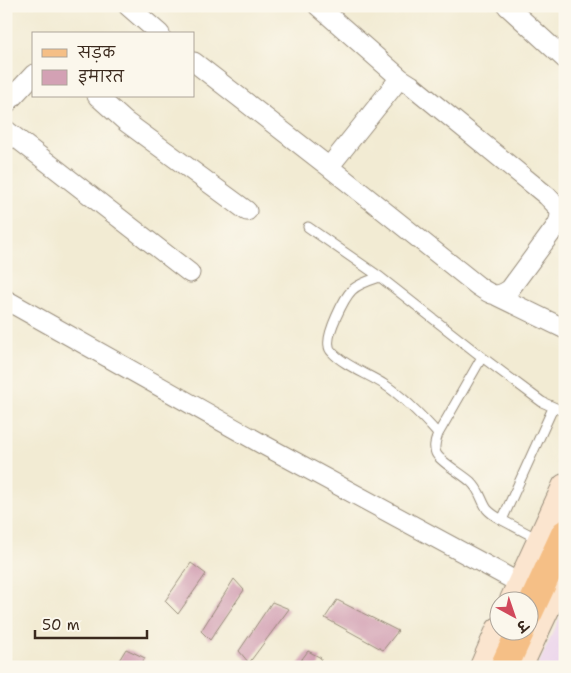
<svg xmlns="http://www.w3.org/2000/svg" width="571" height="673" viewBox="0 0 571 673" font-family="'Shantell Sans','Playpen Sans Deva',sans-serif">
  <rect width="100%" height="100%" fill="#fbf7ec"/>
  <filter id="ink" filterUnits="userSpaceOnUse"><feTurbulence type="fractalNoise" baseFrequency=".02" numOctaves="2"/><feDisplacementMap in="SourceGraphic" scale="10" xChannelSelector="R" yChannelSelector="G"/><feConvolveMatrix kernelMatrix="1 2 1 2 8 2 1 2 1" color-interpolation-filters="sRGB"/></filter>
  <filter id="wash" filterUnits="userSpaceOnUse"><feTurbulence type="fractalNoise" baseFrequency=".0096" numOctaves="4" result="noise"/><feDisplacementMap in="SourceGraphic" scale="20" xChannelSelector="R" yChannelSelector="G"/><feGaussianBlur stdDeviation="1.12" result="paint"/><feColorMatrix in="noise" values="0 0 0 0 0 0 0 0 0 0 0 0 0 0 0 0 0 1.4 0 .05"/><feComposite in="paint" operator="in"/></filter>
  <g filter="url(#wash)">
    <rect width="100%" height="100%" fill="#f2ebd3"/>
    <path fill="#ead1ec" d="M 565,606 L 565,667 L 537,667 Z"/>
    <g id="blocks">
      <path fill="#d3a1b4" d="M 191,563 L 206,574 L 178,614 L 165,601 Z
        M 234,579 L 244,590 L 210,640 L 201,631 Z
        M 337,600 L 398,631 L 383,650 L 325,618 Z
        M 272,602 L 289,609 L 249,663 L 239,651 Z
        M 126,649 L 145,658 L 139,667 L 115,667 Z
        M 308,651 L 321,658 L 318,667 L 296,667 Z"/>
    </g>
  </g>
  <g filter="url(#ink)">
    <use href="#blocks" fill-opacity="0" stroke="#968a78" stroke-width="1"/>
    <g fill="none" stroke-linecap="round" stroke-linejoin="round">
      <defs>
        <path id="service" d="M 308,227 L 380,277
          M 438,434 L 482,357
          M 502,520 C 497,517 491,514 487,509 C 481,500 480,490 471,482 C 464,475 439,461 436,453 C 433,446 436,440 438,434 C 422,416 405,398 385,385 C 370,375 343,365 332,352 C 331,351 329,348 329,346 C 326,334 344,298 352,290 C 360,283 371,280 380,277 L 482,357 L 542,402 L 565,412
          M 538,539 L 502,520 L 553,408"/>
        <path id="minor" d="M 128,6 L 160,34
          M 507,6 L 565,59
          M 194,62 L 329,167 L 478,286 C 491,295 496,299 510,289 L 557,225 C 564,210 557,207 547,196 L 411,85 L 400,78 L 318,6
          M 97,96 L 126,122 L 247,211
          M 6,104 L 34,74
          M 6,130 L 190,273
          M 329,167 L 400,78
          M 497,296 L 565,329
          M 6,300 L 262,444 L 521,584"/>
        <path id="secondary" d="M 513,600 L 565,487
          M 483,667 L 499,630
          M 519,667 L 565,569"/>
        <path id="primary" d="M 528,614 L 565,534
          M 504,667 L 521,630"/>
      </defs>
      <use href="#service" stroke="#968a78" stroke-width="11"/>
      <use href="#minor" stroke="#968a78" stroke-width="21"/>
      <use href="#secondary" stroke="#968a78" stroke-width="28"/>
      <use href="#primary" stroke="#968a78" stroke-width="29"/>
      <use href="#service" stroke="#fff" stroke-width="9"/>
      <use href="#minor" stroke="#fff" stroke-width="19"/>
      <use href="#secondary" stroke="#fbe5cf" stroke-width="26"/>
      <use href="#primary" stroke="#f5bf86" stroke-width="28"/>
    </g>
  </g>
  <rect width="571" height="673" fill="none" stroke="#fbf7ec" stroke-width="25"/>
  <rect x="32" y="32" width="162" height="65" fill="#fbf7ec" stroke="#aea59a"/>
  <rect x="42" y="49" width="25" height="8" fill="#f5bf86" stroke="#aea59a"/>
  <text x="78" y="58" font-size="15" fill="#3b2a1e">सड़क</text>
  <rect x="42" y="70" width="25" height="15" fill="#d3a1b4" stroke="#aea59a"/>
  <text x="78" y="82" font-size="15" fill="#3b2a1e">इमारत</text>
  <g transform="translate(514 616) rotate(140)"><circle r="24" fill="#fbf7ec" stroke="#aea59a"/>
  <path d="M0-4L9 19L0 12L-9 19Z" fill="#d1495b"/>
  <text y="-8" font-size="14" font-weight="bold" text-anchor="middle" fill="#3b2a1e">उ</text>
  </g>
  <path d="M35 630v8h112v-8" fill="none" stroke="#3b2a1e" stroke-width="2.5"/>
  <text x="42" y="630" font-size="15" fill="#3b2a1e" stroke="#fbf7ec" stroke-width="4" paint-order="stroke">50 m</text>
</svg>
